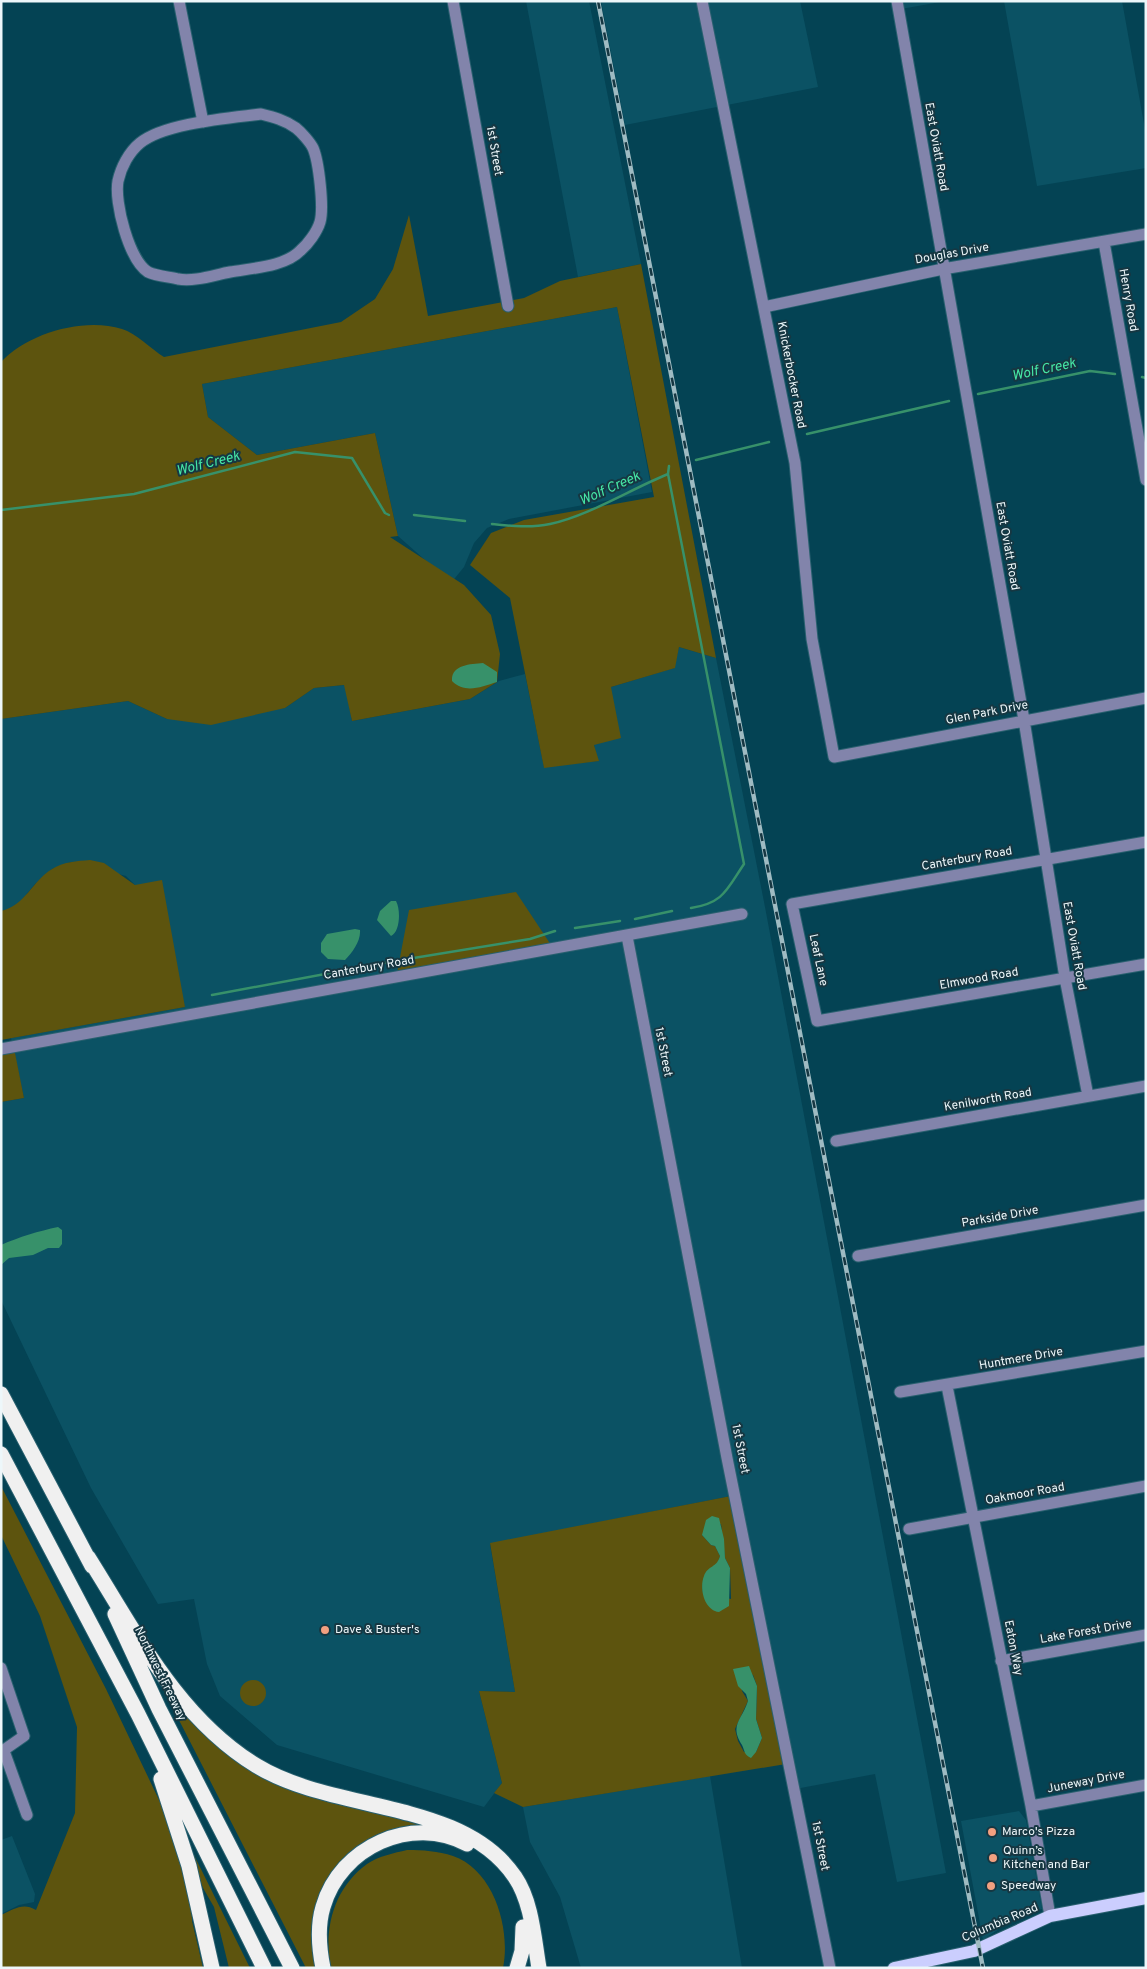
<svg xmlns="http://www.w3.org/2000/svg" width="1147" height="1969" viewBox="0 0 1147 1969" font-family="Overpass,sans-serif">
  <rect width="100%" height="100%" fill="#044354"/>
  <path fill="#0b5264" d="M 526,1 L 589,1 L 641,264 L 578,277 Z
    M 601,1 L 800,1 L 818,87 L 625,125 Z
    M 900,1 L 946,1 L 901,9 Z
    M 1004,1 L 1122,1 L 1146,135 L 1146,168 L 1037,186 Z
    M 617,307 L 652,492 L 509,519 L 487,528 L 474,543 L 464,567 L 451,583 L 398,536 L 375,433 L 257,455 L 208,417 L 202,384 Z
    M 679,647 L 716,658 L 765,907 L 946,1873 L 897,1882 L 875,1774 L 790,1790 L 731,1496 L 490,1544 L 515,1692 L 479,1691 L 502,1783 L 484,1807 L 277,1745 L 220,1696 L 207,1664 L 194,1599 L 158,1604 L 91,1488 L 1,1300 L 1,1102 L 24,1098 L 11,1038 L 185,1007 L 135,885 L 126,876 L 71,862 L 52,869 L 35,884 L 15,908 L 1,911 L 1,719 L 128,701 L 167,719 L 285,708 L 314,688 L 345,685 L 352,721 L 470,699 L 499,681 L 525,674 L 544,767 L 598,761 L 594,745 L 611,687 L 674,668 Z
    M 710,1776 L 742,1968 L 581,1968 L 560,1897 L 530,1842 L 523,1807 Z
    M 1019,1811 L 1026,1820 L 1042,1909 L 1020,1914 L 983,1940 L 961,1821 Z
    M 12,1836 L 35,1894 L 34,1902 L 19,1905 L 1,1914 L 1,1840 Z"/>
  <path fill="#5d540e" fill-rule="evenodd" d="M 409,215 L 428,316 L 524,298 L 560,281 L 641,264 L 716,658 L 679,647 L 675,668 L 611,687 L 621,738 L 594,745 L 599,761 L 544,768 L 510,598 L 470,565 L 491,533 L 524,520 L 654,497 L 617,307 L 202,384 L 208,417 L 257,455 L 375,433 L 398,536 L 390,537 L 464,585 L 491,615 L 500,654 L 497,682 L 470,699 L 352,721 L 344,685 L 314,688 L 285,708 L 211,725 L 167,719 L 128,701 L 1,719 L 1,362 C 28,333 84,317 122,329 C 136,333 151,349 164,357 L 341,322 L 375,299 L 393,269 Z
    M 90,860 L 104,863 L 135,885 L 162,880 L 185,1007 L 1,1040 L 1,911 C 26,905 31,882 52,869 C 63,862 77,861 90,860 Z
    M 516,892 L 551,945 L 397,973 L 409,910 Z
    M 14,1048 L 24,1098 L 1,1102 L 1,1050 Z
    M 1,1486 L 106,1689 L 160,1802 L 191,1893 L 192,1921 L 203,1968 L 1,1968 L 1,1915 C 14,1909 23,1902 36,1910 L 75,1813 L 77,1727 L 40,1616 L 1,1535 Z
    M 731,1496 L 786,1764 L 523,1807 L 494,1793 L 502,1783 L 479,1691 L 515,1692 L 490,1543 ZM 721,1524 L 725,1558 L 730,1568 L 731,1599 L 703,1593 C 700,1571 716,1573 720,1556 L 715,1546 L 711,1545 L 702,1535 ZM 740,1668 L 753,1675 L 757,1686 L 756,1719 L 762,1738 L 756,1752 L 744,1752 L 738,1741 L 735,1729 L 748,1701 L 742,1691 Z
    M240 1693a13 13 0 1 1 26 0a13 13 0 1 1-26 0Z
    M 164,1682 L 250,1766 L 434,1825 L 397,1832 L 326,1887 L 319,1968 L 306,1968 L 160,1683 Z
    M 407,1850 C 423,1850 438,1851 453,1856 C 494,1870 511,1929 503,1968 L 331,1968 C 323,1929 334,1888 367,1864 C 379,1856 394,1853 407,1850 Z
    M 192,1851 L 250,1968 L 229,1968 L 214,1907 L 203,1888 L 190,1854 Z"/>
  <path fill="#37916a" d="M 483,663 L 497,672 L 497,682 C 481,687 465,694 452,681 C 451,665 470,664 483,663 Z
    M 391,901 L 396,901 C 401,910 400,932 391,936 L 377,920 L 380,911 Z
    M 355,929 L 360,930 C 361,941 352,953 345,960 L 328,959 L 321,952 L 321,943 L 327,934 Z
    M 58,1227 L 62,1230 L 62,1244 L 59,1248 L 48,1248 L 33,1255 L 9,1258 L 1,1265 L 1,1245 C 19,1237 39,1231 58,1227 Z
    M 712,1516 L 719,1518 L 724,1539 L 725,1558 L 730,1568 L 729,1606 L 719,1612 C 704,1610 699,1588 704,1576 C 708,1565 717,1568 720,1556 L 715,1546 L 711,1545 L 702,1535 L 706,1520 Z
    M 749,1666 L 757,1686 L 756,1719 L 762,1738 L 756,1752 L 751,1758 C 744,1755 745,1751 742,1745 C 729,1725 742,1720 748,1701 L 746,1694 L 738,1686 L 733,1669 Z"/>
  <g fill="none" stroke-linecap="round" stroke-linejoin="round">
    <path stroke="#37916a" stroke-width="2.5" d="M 1142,377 L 1146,378
      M 978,394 L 1090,371 L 1115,374
      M 807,434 L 949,401
      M 696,460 L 769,442
      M 668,474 L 744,864 C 727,889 724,903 691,908
      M 1,510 L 134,494 L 295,452 L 352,458 L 385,513 L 389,515
      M 414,515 L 465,521
      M 492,524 C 511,526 531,528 550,524 C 588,516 631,489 668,474 L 669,466
      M 635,919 L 672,911
      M 575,928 L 620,921
      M 383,963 L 530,939 L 555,931
      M 212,995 L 368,966"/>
    <defs>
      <path id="minor" d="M 179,1 L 203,122
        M 453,1 L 508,306
        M 702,1 L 795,463 L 812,639 L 834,757 L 1146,698
        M 897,1 L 1024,720 L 1065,978 L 1088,1096
        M 261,114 C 273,117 285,120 296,128 C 301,132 310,142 313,148 C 319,162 324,208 320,222 C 317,232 308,244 301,250 C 285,267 252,268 230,272 C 214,275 194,282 178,279 C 170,277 156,276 148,272 C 129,260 114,202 118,181 C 121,167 129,152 140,143 C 164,123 230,118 261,114 Z
        M 1104,242 L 1146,480
        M 764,307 L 943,269 L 1146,234
        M 1146,842 L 792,904 L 817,1021 L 1146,964
        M 627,936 L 727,1458 L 830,1968
        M 1,1049 L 742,914
        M 836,1141 L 1146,1086
        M 858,1256 L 1146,1205
        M 947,1386 L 1031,1806 L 1050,1916
        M 900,1392 L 1146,1351
        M 909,1529 L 1146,1486
        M 1001,1661 L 1146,1635
        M 1,1668 L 24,1736 L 1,1752
        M 4,1751 L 27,1815
        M 1031,1806 L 1146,1785"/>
      <path id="major" d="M 894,1968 L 974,1951 L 1050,1916 L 1146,1898"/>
      <path id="highway" d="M 1,1394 L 92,1566
        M 1,1454 L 138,1714 L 264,1968
        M 88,1557 C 136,1633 178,1718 257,1766 C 334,1813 463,1799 515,1877 C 532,1902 534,1939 539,1968
        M 115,1614 L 159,1709 L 292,1968
        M 161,1779 L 189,1866 L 212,1968
        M 323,1968 C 319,1948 317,1927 323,1907 C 340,1847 412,1814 467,1844
        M 517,1968 L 522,1951 L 523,1927"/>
    </defs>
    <use href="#minor" stroke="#29606f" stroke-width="13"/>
    <use href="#major" stroke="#29606f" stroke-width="14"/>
    <use href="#highway" stroke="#29606f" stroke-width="17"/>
    <use href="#minor" stroke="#8284ab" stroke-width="11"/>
    <use href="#major" stroke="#cbcefe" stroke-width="12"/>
    <use href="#highway" stroke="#f0f0f0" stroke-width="15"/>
    <defs>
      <path id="rail" d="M 598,1 L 983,1968"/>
    </defs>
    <use href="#rail" stroke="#9fbbc2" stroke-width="4.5"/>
    <use href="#rail" stroke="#163742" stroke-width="2.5" stroke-dasharray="8" stroke-linecap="butt"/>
  </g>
  <g fill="#f2a080" stroke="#163742" stroke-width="2">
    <circle cx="325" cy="1630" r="5"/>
    <circle cx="992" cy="1832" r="5"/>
    <circle cx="993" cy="1858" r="5"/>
    <circle cx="991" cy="1886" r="5"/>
  </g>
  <g text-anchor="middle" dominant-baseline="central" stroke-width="4" stroke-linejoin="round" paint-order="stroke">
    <g font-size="12" fill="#edf7fa" stroke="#163742">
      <text transform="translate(936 147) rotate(80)">East Oviatt Road</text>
      <text transform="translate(494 151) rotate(80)">1st Street</text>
      <text transform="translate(952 254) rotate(-10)">Douglas Drive</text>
      <text transform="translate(1128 300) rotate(80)">Henry Road</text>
      <text transform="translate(791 375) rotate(79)">Knickerbocker Road</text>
      <text transform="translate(1007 546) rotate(80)">East Oviatt Road</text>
      <text transform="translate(987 713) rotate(-11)">Glen Park Drive</text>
      <text transform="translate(967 859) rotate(-10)">Canterbury Road</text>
      <text transform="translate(1074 946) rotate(80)">East Oviatt Road</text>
      <text transform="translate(818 960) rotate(78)">Leaf Lane</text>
      <text transform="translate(369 968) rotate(-10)">Canterbury Road</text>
      <text transform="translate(979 979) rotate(-10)">Elmwood Road</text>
      <text transform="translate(663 1052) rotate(79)">1st Street</text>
      <text transform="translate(988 1100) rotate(-10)">Kenilworth Road</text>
      <text transform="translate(1000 1217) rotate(-10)">Parkside Drive</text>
      <text transform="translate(1021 1359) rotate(-10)">Huntmere Drive</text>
      <text transform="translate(740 1449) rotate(79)">1st Street</text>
      <text transform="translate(1025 1494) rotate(-10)">Oakmoor Road</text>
      <text transform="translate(1086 1632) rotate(-10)">Lake Forest Drive</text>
      <text transform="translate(1013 1648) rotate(79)">Eaton Way</text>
      <text transform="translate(160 1674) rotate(64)">Northwest Freeway</text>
      <text transform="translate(1086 1782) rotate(-11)">Juneway Drive</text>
      <text transform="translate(820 1846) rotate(79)">1st Street</text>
      <text transform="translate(1000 1923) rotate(-23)">Columbia Road</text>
    </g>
    <g font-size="12" fill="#edf7fa" stroke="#163742" text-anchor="start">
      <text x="335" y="1630">Dave &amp; Buster's</text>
      <text x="1002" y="1832">Marco's Pizza</text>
      <text x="1003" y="1851">Quinn’s<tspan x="1003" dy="14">Kitchen and Bar</tspan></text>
      <text x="1001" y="1886">Speedway</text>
    </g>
    <g font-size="14" font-style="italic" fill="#46e6a5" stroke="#163742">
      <text transform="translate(1044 370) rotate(-12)">Wolf Creek</text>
      <text transform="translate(208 464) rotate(-14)">Wolf Creek</text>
      <text transform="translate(610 489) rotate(-24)">Wolf Creek</text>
    </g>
  </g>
  <rect width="1147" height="1969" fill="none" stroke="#edf7fa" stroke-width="5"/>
</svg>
